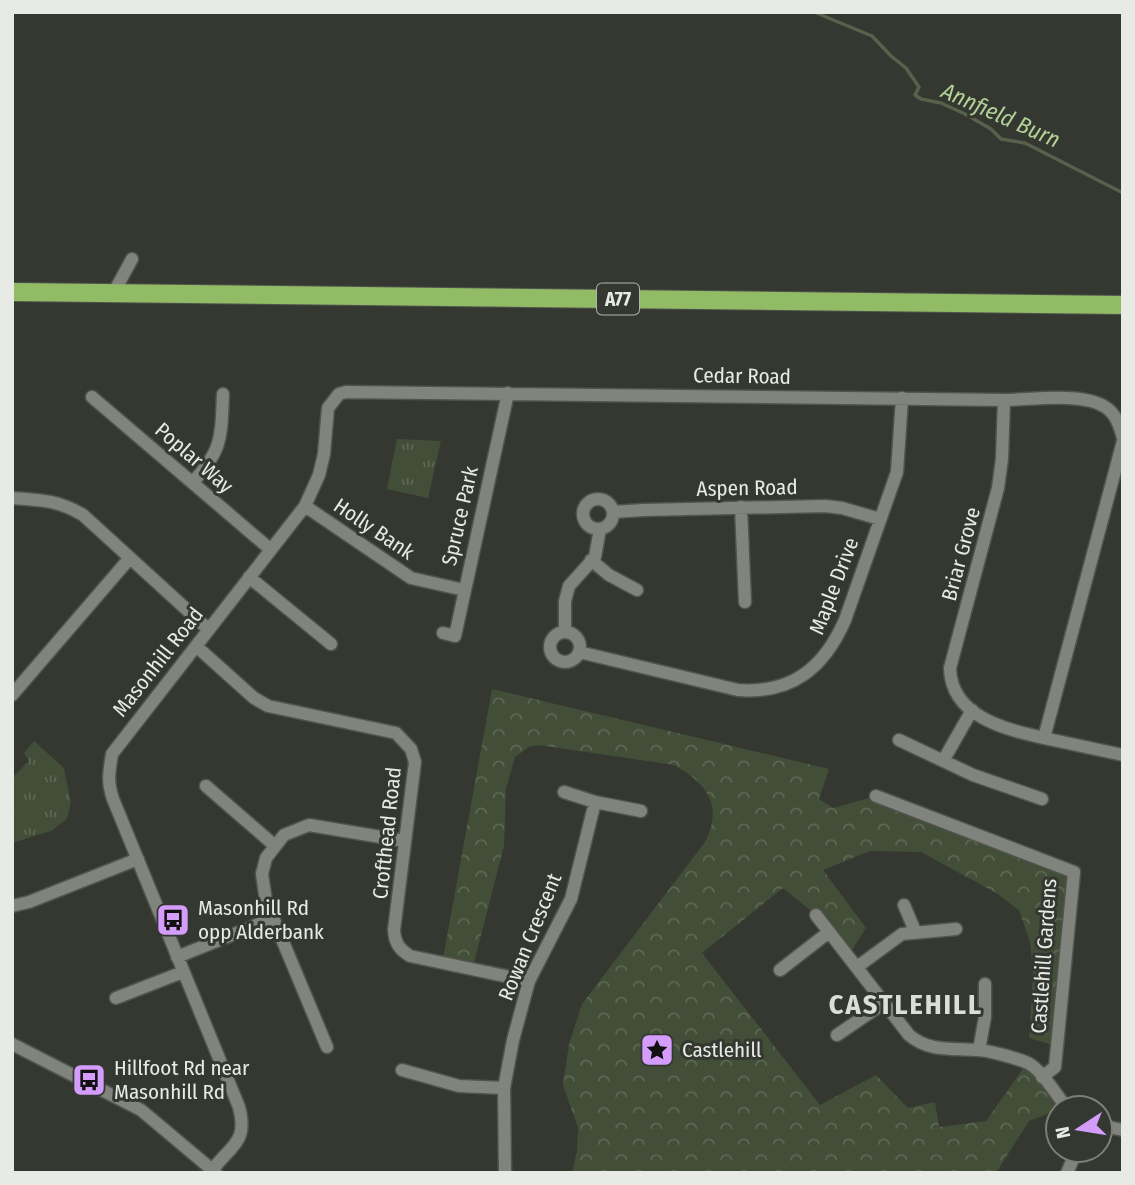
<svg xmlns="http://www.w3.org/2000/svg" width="1135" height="1185" viewBox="0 0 1135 1185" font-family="'Fira Sans Condensed',sans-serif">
  <defs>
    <pattern id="grass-tufts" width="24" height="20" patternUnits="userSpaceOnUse" patternTransform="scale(1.75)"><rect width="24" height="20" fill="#424e37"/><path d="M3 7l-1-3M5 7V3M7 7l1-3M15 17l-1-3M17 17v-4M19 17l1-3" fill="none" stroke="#5d6854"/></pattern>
    <pattern id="forest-crowns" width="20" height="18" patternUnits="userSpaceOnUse" patternTransform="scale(1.75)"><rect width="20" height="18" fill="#424e37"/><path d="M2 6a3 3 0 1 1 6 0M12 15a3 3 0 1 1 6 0" fill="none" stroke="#5d6854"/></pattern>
  </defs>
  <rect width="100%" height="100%" fill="#343831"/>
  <path fill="url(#grass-tufts)" d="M 397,439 L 441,441 L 428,498 L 387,489 Z
    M 34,741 L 64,768 L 71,803 L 67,819 L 51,831 L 12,843 L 12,778 L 29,761 L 24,753 Z"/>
  <path fill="url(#forest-crowns)" d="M 492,689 L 829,769 L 819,799 L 833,808 L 876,796 L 1074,872 L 1063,1048 L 1029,1038 L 1033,971 L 1030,942 L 1019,910 L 996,893 L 921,852 L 870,851 L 823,870 L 866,928 L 852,950 L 829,932 L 816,915 L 783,888 L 702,953 L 820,1105 L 876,1075 L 908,1108 L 935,1102 L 939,1127 L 986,1121 L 1027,1063 L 1033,1067 L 1058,1110 L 1029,1121 L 996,1173 L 572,1173 L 577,1151 L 578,1128 L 563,1085 L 569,1044 L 582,1004 L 705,842 C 723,806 708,784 674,765 L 539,745 L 529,747 L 515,757 L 506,789 L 504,846 L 472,970 L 442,964 Z"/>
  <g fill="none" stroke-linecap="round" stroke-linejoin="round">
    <path stroke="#57614b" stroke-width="3.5" d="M 814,12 L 872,36 L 891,56 L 906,68 L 919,87 L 915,95 L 921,99 L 941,103 L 965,114 L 991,129 L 1001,139 L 1025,143 L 1123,193"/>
    <defs>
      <path id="minor" d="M 114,292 L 132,259
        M 92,397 L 270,549
        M 1004,400 L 1002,459 L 998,488 L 950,668 C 951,720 1013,731 1053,740 C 1076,745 1099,750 1123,755
        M 193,482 C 223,449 221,437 223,394
        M 12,498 C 41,500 58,500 83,515 L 208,629
        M583 514a15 15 0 1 1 30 0a15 15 0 1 1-30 0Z
        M 305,506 L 411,578 L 464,590
        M 741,507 L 745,602
        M 613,512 L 644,510 L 825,506 L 842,508 L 880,519
        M 591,560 L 609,575 L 637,590
        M 249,577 L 331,644
        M 565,632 L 565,601 L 569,586 L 595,557 L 600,529
        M550 647a15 15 0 1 1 30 0a15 15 0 1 1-30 0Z
        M 443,633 L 455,636 L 508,393
        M 196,646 L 254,698 L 268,706 L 396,733 L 411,749 L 415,762 L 394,930 C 395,943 399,949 410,956 L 529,981
        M 579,652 L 738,690 C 792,694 824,668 845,620 L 897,472 L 902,398
        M 12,695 L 129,559
        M 1044,738 L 1123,441
        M 899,740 L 973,775 L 1042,799
        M 943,761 L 972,710
        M 206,786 L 274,845
        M 564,792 L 595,802 L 641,811
        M 876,796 L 1074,872 L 1055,1067 L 1042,1077
        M 904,905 L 915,931
        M 12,906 L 29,902 L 138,859
        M 816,915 L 909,1035 C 929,1052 951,1048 976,1050 C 988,1050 1016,1058 1028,1063 C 1043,1071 1056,1095 1067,1108
        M 177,957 L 274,918
        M 857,967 L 902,934 L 956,929
        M 780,970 L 829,932
        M 116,998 L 183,972
        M 837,1035 L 884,1003
        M 12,1044 L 141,1110 L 216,1173
        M 327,1047 L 266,901 L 262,874 L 266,858 L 284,835 L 309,825 L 405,841
        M 979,1050 L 985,1017 L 985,984
        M 402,1070 L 459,1086 L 504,1088
        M 1100,1125 L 1123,1130
        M 213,1169 C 233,1144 248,1141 239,1107 L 113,799 C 107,781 109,773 112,754 L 305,506 L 319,475 L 324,454 L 328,408 L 339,394 L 346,392 L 1004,400 C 1031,400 1087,391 1108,409 C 1117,416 1120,428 1123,438
        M 505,1173 L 504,1088 L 513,1040 L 529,981 L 571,899 L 595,802
        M 1067,1173 L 1077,1150"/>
      <path id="highway" d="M 12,292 L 1123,305"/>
    </defs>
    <use href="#minor" stroke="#51544e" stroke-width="15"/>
    <use href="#highway" stroke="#51544e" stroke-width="20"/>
    <use href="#minor" stroke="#80847c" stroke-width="12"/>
    <use href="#highway" stroke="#91bc65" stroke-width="18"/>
  </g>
  <defs>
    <symbol id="bus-square" viewBox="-11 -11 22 22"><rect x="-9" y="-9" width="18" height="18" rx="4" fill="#d49cfb" stroke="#343831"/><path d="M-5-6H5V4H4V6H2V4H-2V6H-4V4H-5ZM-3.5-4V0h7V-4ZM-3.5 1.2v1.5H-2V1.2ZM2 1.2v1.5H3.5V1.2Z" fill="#111"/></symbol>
    <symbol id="sight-square" viewBox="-11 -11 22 22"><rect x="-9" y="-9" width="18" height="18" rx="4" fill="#d49cfb" stroke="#343831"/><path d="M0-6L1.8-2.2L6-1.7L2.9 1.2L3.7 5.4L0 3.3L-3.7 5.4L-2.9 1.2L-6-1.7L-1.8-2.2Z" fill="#111"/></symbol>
  </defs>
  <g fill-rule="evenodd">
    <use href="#bus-square" x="154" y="901" width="38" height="38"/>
    <use href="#sight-square" x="638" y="1031" width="38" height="38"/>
    <use href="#bus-square" x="70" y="1061" width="38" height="38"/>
  </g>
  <g text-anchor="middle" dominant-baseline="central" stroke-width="6" stroke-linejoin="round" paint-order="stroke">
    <rect fill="#343831" stroke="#b1b5af" stroke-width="2" x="597" y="283.5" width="42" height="31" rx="5"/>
    <g font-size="19" font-weight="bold" fill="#e7eae5">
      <text x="618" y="299">A77</text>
    </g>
    <g font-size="21" fill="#e7eae5" stroke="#343831">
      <text transform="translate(742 376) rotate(1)">Cedar Road</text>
      <text transform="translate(194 458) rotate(41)">Poplar Way</text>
      <text transform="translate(747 488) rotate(-1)">Aspen Road</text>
      <text transform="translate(460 516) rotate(-77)">Spruce Park</text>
      <text transform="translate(374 529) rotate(34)">Holly Bank</text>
      <text transform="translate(961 554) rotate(-75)">Briar Grove</text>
      <text transform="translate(834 586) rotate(-69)">Maple Drive</text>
      <text transform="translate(158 662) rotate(-52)">Masonhill Road</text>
      <text transform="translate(387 833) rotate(-84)">Crofthead Road</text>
      <text transform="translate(530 937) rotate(-68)">Rowan Crescent</text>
      <text transform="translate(1044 956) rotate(-86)">Castlehill Gardens</text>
    </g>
    <g font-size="21" fill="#e7eae5" stroke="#343831" text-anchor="start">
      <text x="198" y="908">Masonhill Rd<tspan x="198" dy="24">opp Alderbank</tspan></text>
      <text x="682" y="1050">Castlehill</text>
      <text x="114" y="1068">Hillfoot Rd near<tspan x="114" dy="24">Masonhill Rd</tspan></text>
    </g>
    <g font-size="23" font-style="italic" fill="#b2d097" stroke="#343831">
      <text transform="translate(1001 115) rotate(24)">Annfield Burn</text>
    </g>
    <g font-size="28" font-weight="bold" letter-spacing="2" fill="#dbe0d7" stroke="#343831">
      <text x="906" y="1004">CASTLEHILL</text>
    </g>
  </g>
  <rect width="1135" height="1185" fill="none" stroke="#e7eae5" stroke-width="28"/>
  <g transform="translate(1079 1129) rotate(258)"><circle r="33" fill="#343831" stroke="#7c7f79" stroke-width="2"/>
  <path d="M0-5L12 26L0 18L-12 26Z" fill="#d49cfb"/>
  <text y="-10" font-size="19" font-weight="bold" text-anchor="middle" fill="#e7eae5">N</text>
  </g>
</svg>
